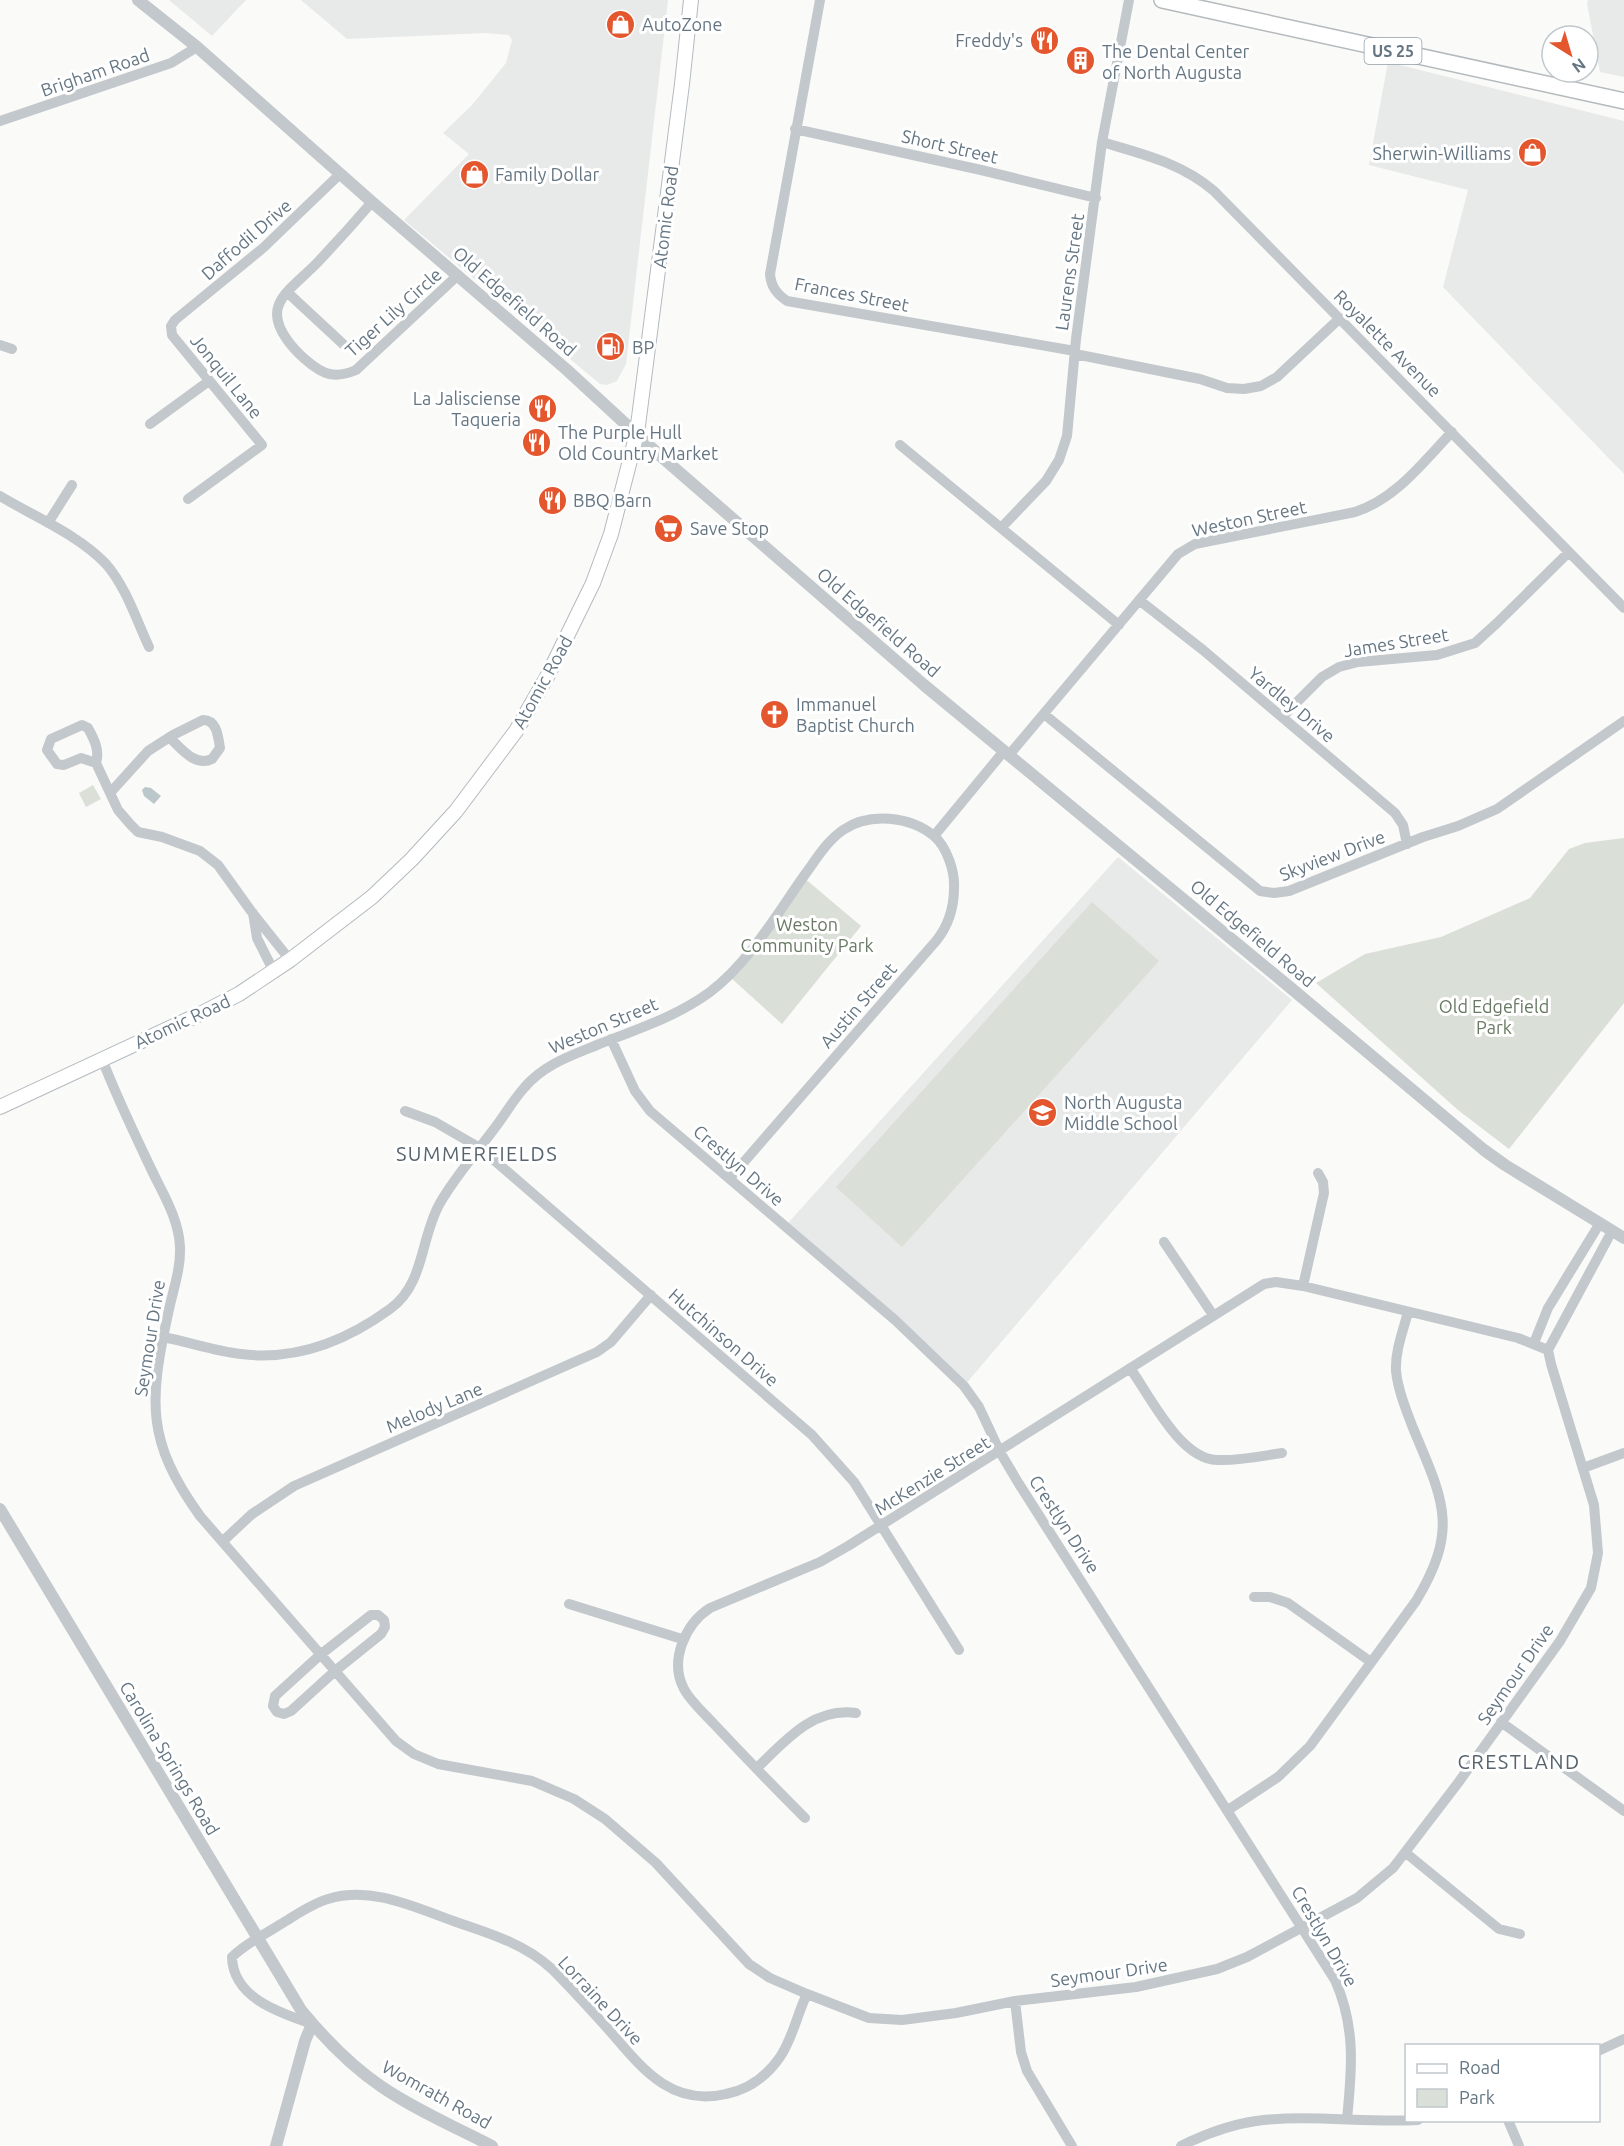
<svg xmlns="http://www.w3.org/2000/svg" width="1624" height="2146" viewBox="0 0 1624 2146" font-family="Ubuntu,sans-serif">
  <rect width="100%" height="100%" fill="#fafaf8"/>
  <path fill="#e8e9e9" d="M 169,0 L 246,0 L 212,36 Z
    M 301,0 L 668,0 L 626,364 L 617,381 L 607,385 L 600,384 L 404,220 L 469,154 L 443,133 L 472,105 L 506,63 L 512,40 L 509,35 L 486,33 L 347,39 Z
    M 1588,0 L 1624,0 L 1624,77 L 1600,72 L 1587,4 Z
    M 1388,62 L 1624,121 L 1624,474 L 1443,287 L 1468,190 L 1369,165 Z
    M 1118,857 L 1292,1000 L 964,1386 L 788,1223 Z"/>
  <path fill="#dadfd7" d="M 93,785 L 101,799 L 86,807 L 79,793 Z
    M 1624,838 L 1624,1003 L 1509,1149 L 1458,1110 L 1316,983 L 1365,954 L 1441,937 L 1530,898 L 1569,849 L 1585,843 Z
    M 803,877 L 861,926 L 782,1024 L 731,978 Z
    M 1092,902 L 1159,961 L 902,1247 L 836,1187 Z"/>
  <path fill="#bbc7cb" d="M 145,787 L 151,788 L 161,796 L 154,804 L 144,796 L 142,790 Z"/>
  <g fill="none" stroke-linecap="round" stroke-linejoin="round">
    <defs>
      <path id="secondary" d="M 0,1107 L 202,1013 L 239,994 L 290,960 L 372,897 L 412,859 L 456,811 L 516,731 L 547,677 L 593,583 L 611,534 L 637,433 L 682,84 L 691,0"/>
      <path id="primary" d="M 1162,0 L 1624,101"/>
    </defs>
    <use href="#secondary" stroke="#b3babf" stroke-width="16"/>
    <use href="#primary" stroke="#b5babe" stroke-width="18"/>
    <path stroke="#c3c8cc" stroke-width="10" d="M 820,0 L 770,274 C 771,287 777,294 787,301 L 1075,351
      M 0,121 L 171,63 L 197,47
      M 795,129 L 981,170 L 1096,198
      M 1102,142 C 1142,154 1182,163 1214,191 L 1624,608
      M 372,202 C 354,223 335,244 316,264 C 306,274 295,283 286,293 C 281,299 277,306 277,314 C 277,331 294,350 306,360 C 323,375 335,379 356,370 L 458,275
      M 287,292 L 343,344
      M 0,345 L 12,349
      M 1075,354 L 1200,379 L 1227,388 L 1244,389 L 1261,386 L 1277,377 L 1340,318
      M 150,424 L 209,381
      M 900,445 L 1119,625
      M 0,496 C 33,516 79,535 106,564 C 126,587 136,619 149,647
      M 188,499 L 262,445 L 172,335 L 171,326 L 175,320 L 263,248 L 340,174
      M 48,523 L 72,485
      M 1001,528 L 1046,481 L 1059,460 L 1067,436 L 1076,339 L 1102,142 L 1129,0
      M 1139,600 L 1203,650 L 1395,813 L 1403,825 L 1407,844
      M 1044,714 L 1260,891 L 1274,893 L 1289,891 L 1423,837 L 1458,826 L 1497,809 L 1624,721
      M 1282,717 L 1322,677 L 1339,667 L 1358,662 L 1437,655 L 1475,643 L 1497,623 L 1569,552
      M 203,720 C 217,720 218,736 220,748 L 212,759 C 196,767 182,750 171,739 L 173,735 Z
      M 82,725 L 88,728 C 94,739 100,750 96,763 L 81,758 L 64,765 L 57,764 L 47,750 L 51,739 Z
      M 1009,755 L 1178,554 L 1195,544 L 1355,512 C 1396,499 1423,462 1452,432
      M 96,763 L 118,810 L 131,825 L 138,832 L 162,837 L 200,851 L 218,865 L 251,911 L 290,960
      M 110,793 L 148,751 L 173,735
      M 934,836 L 1004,751
      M 253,913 L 257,938 L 273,970
      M 611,1039 L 635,1091 L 650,1111 L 895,1320 L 964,1386 L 979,1407 L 1000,1452 L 1019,1484 L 1335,1980 C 1356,2027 1352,2069 1347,2119
      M 102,1059 C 117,1098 136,1137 154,1175 C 165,1197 179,1221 180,1247 C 181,1270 172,1293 168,1314 C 149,1402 146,1441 200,1516 L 396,1741 L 414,1754 L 438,1764 L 532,1781 L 574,1799 L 605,1819 L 656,1863 L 749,1964 L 770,1978 L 807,1994 L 869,2018 L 902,2020 L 956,2013 L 1015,2001 L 1136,1987 L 1217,1969 L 1247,1957 L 1357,1898 L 1393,1868 L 1458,1783 L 1560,1641 L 1591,1588 L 1598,1553 L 1594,1505 L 1551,1364 L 1548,1350 L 1518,1338 L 1303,1286 L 1276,1282 L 1264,1284 L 848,1546 L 820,1562 L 710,1608 C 685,1624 669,1661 684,1689 C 691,1702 704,1713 714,1724 C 744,1756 774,1787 805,1818
      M 405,1111 L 435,1122 L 480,1148 L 812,1435 L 854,1482 L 959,1650
      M 1164,1242 L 1213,1315
      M 1303,1286 L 1324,1193 L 1323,1182 L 1318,1173
      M 163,1337 C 189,1342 215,1351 241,1354 C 296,1361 346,1341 390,1309 C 425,1284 420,1238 440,1203 C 456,1175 478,1151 497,1125 C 506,1113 514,1099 524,1088 C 543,1065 570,1056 597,1045 C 635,1030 676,1017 710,992 C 749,963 778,912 806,873 C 817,858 827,841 843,830 C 869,812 910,816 934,836 C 947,847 955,872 954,888 C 954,908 949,925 936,941 L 730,1178
      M 1534,1343 L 1548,1308 L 1600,1223
      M 1548,1350 L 1612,1231
      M 1130,1368 C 1150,1396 1180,1459 1217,1460 C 1239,1461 1261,1456 1282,1453
      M 1583,1468 L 1624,1453
      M 223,1541 L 252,1514 L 294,1486 L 597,1352 L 611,1342 L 651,1295
      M 1254,1597 L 1270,1597 L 1288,1603 L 1371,1662
      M 569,1604 L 682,1639
      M 371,1615 L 378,1615 L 384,1620 L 385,1627 L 381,1634 L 335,1671 L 291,1711 L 284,1714 L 277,1712 L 273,1706 L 275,1696 L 320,1655 Z
      M 1501,1722 L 1624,1811
      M 757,1768 C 785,1741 813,1707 856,1713
      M 1228,1810 L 1278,1777 L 1310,1746 L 1416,1601 C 1460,1528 1443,1500 1413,1428 C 1406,1410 1398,1390 1396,1371 C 1395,1351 1403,1331 1408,1312
      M 1406,1853 L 1499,1929 L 1520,1934
      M 1015,2001 L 1021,2052 L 1027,2071 L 1072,2146
      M 312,2024 C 280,2013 233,1998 232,1957 C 246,1943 264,1935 281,1924 C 296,1915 311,1904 328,1899 C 373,1885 418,1909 459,1923 C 492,1934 526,1945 552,1969 C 571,1988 590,2009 608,2029 C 641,2067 670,2107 726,2094 C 750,2089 767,2076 780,2057 C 793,2038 797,2014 807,1994
      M 1598,2051 L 1624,2039
      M 1508,2120 L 1519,2146
      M 1181,2146 C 1205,2134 1229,2125 1256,2121 C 1309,2114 1364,2123 1418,2120"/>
    <path stroke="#c3c8cc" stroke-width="12" d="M 138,0 L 197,47 L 372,202 L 567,370 L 656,452 L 924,685 L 1292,989 L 1484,1150 L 1505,1165 L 1624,1238
      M 0,1509 L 301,2010 C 324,2038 351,2066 382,2087 C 416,2110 455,2127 492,2146
      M 276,2146 L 305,2041 L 312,2024"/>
    <use href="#secondary" stroke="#fff" stroke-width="14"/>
    <use href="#primary" stroke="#fff" stroke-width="15"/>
  </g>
  <defs>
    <symbol id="shop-disc" viewBox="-11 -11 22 22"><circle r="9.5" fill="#e4572e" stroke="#fff"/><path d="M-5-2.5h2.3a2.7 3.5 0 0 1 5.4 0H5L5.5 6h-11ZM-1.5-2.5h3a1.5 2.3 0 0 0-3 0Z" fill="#fff"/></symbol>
    <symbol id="restaurant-disc" viewBox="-11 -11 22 22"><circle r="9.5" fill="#e4572e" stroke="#fff"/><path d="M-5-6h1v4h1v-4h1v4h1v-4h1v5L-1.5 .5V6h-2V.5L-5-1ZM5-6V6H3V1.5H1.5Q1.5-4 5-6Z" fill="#fff"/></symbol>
    <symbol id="building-disc" viewBox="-11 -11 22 22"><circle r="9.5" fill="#e4572e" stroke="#fff"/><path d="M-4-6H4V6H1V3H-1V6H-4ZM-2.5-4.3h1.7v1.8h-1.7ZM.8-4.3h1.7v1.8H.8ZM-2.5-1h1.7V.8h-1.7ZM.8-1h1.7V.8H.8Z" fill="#fff"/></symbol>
    <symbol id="fuel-disc" viewBox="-11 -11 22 22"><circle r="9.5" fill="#e4572e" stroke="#fff"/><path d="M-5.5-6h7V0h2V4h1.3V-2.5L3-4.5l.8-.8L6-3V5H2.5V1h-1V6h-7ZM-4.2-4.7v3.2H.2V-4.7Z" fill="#fff"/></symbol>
    <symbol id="supermarket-disc" viewBox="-11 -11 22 22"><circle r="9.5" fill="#e4572e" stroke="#fff"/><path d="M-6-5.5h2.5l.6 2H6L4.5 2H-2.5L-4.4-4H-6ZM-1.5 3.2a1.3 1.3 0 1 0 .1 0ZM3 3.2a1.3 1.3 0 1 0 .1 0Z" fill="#fff"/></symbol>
    <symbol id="church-disc" viewBox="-11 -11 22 22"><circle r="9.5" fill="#e4572e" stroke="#fff"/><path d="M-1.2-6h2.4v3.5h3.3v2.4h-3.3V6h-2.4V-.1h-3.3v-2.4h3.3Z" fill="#fff"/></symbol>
    <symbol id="school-disc" viewBox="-11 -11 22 22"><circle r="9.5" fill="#e4572e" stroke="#fff"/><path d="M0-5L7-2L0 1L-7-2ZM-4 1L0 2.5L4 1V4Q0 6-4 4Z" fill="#fff"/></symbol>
  </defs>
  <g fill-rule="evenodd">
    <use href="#shop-disc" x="604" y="8" width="33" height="33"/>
    <use href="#restaurant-disc" x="1028" y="24" width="33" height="33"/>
    <use href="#building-disc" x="1064" y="44" width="33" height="33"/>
    <use href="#shop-disc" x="1516" y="136" width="33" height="33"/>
    <use href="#shop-disc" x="458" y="158" width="33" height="33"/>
    <use href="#fuel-disc" x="594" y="330" width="33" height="33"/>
    <use href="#restaurant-disc" x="526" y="392" width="33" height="33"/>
    <use href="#restaurant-disc" x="520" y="426" width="33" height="33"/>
    <use href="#restaurant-disc" x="536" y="484" width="33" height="33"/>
    <use href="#supermarket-disc" x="652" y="512" width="33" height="33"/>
    <use href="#church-disc" x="758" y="698" width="33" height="33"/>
    <use href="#school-disc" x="1026" y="1096" width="33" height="33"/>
  </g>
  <g text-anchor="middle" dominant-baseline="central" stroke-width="6" stroke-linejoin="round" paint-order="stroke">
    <rect fill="#fff" stroke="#939fa8" stroke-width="1.5" x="1364.5" y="38" width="57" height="26" rx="4.5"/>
    <g font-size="16" font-weight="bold" fill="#657683">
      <text x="1393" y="51">US 25</text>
    </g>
    <g font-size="18" fill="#657683" stroke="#fff" text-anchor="start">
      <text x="642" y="24">AutoZone</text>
      <text x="1023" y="40" text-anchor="end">Freddy's</text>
      <text x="1102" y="51">The Dental Center<tspan x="1102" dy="21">of North Augusta</tspan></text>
      <text x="1511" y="153" text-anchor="end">Sherwin-Williams</text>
      <text x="495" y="174">Family Dollar</text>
      <text x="632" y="347">BP</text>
      <text x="521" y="398" text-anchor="end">La Jalisciense<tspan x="521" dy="21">Taqueria</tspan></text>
      <text x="558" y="432">The Purple Hull<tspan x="558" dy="21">Old Country Market</tspan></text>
      <text x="573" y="500">BBQ Barn</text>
      <text x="690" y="528">Save Stop</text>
      <text x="796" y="704">Immanuel<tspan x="796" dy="21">Baptist Church</tspan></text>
      <text x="1064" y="1102">North Augusta<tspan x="1064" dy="21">Middle School</tspan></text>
    </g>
    <g font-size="18" fill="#657683" stroke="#fff">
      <text transform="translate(95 72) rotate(-19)">Brigham Road</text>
      <text transform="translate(950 146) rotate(13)">Short Street</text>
      <text transform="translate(665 217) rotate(-83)">Atomic Road</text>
      <text transform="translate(246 239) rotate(-41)">Daffodil Drive</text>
      <text transform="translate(1069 272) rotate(-82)">Laurens Street</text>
      <text transform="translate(852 294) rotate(11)">Frances Street</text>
      <text transform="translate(515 301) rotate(41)">Old Edgefield Road</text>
      <text transform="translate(393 312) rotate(-42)">Tiger Lily Circle</text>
      <text transform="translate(1388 343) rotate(45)">Royalette Avenue</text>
      <text transform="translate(227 376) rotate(51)">Jonquil Lane</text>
      <text transform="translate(1249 518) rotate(-12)">Weston Street</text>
      <text transform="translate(879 622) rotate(41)">Old Edgefield Road</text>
      <text transform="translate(1396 642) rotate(-9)">James Street</text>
      <text transform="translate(542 682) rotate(-61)">Atomic Road</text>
      <text transform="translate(1292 704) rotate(40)">Yardley Drive</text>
      <text transform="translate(1332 855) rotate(-21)">Skyview Drive</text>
      <text transform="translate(1253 933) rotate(40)">Old Edgefield Road</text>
      <text transform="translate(858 1005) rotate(-49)">Austin Street</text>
      <text transform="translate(182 1021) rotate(-25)">Atomic Road</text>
      <text transform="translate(603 1025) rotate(-23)">Weston Street</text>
      <text transform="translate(739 1165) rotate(41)">Crestlyn Drive</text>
      <text transform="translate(724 1337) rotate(41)">Hutchinson Drive</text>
      <text transform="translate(149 1338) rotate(-81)">Seymour Drive</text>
      <text transform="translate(434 1407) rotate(-23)">Melody Lane</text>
      <text transform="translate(932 1475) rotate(-32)">McKenzie Street</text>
      <text transform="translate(1065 1524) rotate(57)">Crestlyn Drive</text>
      <text transform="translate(1515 1674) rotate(-55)">Seymour Drive</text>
      <text transform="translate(170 1758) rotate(59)">Carolina Springs Road</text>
      <text transform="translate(1325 1936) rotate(60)">Crestlyn Drive</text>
      <text transform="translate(1109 1972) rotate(-8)">Seymour Drive</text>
      <text transform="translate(601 2000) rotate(47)">Lorraine Drive</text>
      <text transform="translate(437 2094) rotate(29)">Womrath Road</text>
    </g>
    <g font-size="18" fill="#687a64" stroke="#fff">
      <text x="807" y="924">Weston<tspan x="807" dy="21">Community Park</tspan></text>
      <text x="1494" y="1006">Old Edgefield<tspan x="1494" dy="21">Park</tspan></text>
    </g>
    <g font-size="20" letter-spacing="1.5" fill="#57646e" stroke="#fff">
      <text x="477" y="1153">SUMMERFIELDS</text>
      <text x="1519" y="1761">CRESTLAND</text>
    </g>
  </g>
  <rect x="1405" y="2044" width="195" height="78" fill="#ffffff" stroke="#c1c8cd" stroke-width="1.5"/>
  <rect x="1417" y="2064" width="30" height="9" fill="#ffffff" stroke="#c1c8cd" stroke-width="1.5"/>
  <text x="1459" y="2074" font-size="18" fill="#657683">Road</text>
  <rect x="1417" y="2089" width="30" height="18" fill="#dadfd7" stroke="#c1c8cd" stroke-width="1.5"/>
  <text x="1459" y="2104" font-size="18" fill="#657683">Park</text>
  <g transform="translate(1570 54) rotate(143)"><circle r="28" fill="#ffffff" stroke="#c1c8cd" stroke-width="1.5"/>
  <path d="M0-4.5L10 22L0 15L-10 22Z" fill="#e4572e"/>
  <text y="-9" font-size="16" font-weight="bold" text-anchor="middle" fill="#657683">N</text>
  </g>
</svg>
